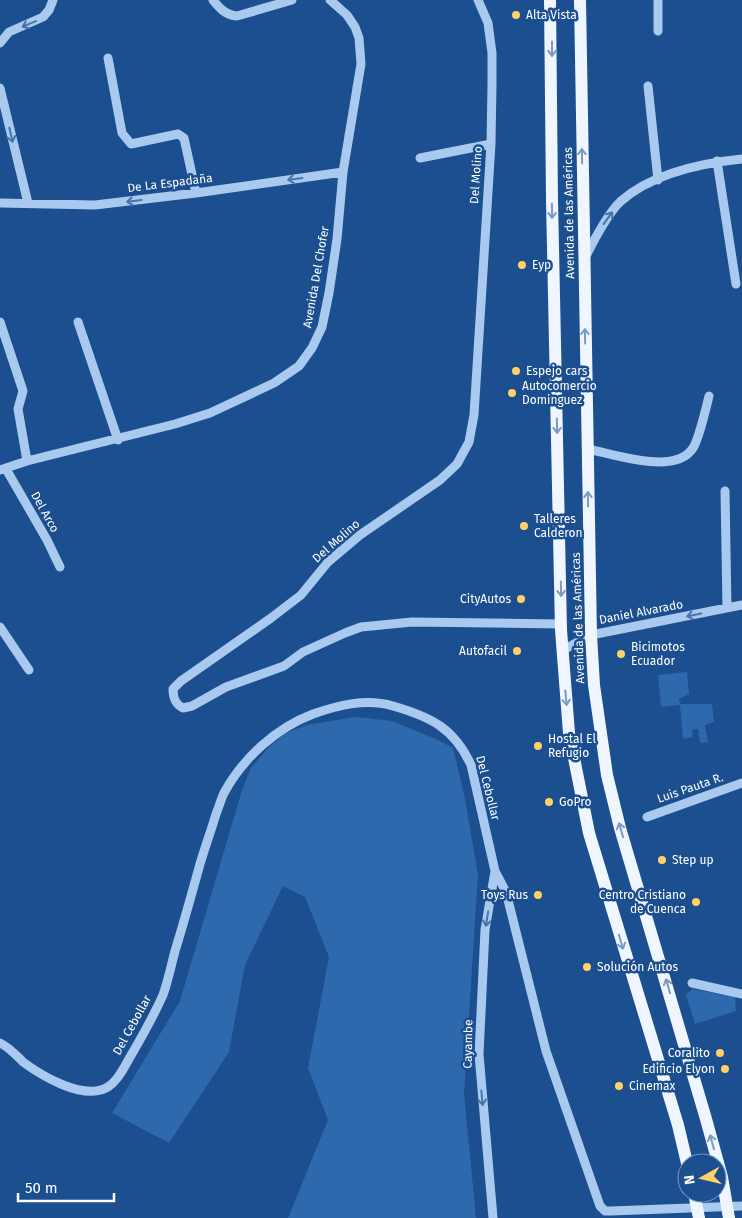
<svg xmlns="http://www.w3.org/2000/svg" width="742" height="1218" viewBox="0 0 742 1218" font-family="'Fira Sans',sans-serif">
  <rect width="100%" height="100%" fill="#1b4f8f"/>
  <path fill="#2e69ad" d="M 687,672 L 689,694 L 679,699 L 680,704 L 712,704 L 714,722 L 705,725 L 708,742 L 700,743 L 698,729 L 692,730 L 693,737 L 683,739 L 680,705 L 661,707 L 658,675 Z
    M 355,717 L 392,721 L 436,739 L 453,748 L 464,794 L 478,874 L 464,1094 L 476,1218 L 288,1218 L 328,1120 L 308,1068 L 329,957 L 305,897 L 283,886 L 245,965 L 229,1052 L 169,1143 L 112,1113 L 180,1001 L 242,790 L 251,768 L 269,747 L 286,733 L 307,725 Z
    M 692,989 L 735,997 L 736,1011 L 695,1024 L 686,995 Z"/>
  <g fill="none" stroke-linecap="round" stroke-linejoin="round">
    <path stroke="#a9c9ee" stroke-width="9" d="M 213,0 C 220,9 226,15 237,16 L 292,0
      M 478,0 L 488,23 L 492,53 L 492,85 L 491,144 L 474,415 L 469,442 L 457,464 L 440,480 L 360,535 L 328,562 L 301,595 L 271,618 L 181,681 L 173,689 C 173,698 175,704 183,708 L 192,706 L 226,687 L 284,666 L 303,652 L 345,633 L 361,627 L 412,622 L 561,624
      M 658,0 L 658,31
      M 0,43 L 9,32 L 43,17 L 49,10 L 53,0
      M 108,58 L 122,133 L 131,144 L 178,134 L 184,138 L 196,193
      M 648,86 L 658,180
      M 0,88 L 28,203
      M 420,158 L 491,144
      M 717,161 L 736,284
      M 0,203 L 95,205 L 196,193 L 343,172
      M 586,256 C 594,240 608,213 621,201 C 652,174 702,163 742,159
      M 0,322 L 23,391 L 18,409 L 27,461
      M 78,322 L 118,440
      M 587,449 C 614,454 675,476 693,448 C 699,439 706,408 709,396
      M 6,469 L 47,540 L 60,567
      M 0,470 L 27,461 L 175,424 L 210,413 L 274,383 L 299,366 L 312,348 L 322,327 L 329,293 L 337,239 L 343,172 L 361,64 L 359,38 L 355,27 L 347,15 L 330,0
      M 725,491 L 727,608
      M 0,627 L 29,670
      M 563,650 L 591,635 L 742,605
      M 647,817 L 742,783
      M 692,983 L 742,994
      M 0,1043 C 9,1047 16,1055 23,1062 C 42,1076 82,1100 106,1088 C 119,1081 126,1063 133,1052 C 144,1033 154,1015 163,995 C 168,981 171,966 175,951 C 184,922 192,893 200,864 C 205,847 211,831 216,814 C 219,807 221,799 224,793 C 243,758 276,728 313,714 C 339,705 366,698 393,706 C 431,717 454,728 471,765 L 495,871 L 506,892 L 546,1051 L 600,1206 L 605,1211 L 611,1211 L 742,1206
      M 493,1218 L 479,1054 L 485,930 L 495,871"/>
    <path stroke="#f0f6ff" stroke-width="12" d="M 550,0 L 552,200 L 561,630 L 569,733 L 589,833 L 678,1125 L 687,1163
      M 580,0 L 591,635 L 594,685 L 607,775 L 620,828 L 706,1119 L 722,1177 L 729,1218
      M 694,1193 L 699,1218"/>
  </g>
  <defs><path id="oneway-shaft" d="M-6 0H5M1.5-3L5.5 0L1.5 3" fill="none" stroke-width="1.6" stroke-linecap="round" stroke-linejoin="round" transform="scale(1.25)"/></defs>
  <g stroke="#4674ac">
    <use href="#oneway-shaft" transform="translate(29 24) rotate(157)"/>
    <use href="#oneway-shaft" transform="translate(11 135) rotate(77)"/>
    <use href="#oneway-shaft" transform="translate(295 179) rotate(172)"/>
    <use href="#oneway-shaft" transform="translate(134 201) rotate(173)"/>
    <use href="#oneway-shaft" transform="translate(608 218) rotate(-54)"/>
    <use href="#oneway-shaft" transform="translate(694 615) rotate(168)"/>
    <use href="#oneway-shaft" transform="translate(487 919) rotate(99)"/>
    <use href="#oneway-shaft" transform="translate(482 1098) rotate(85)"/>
  </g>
  <g stroke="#7b9ac1">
    <use href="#oneway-shaft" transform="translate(552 49) rotate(90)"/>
    <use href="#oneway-shaft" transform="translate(582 156) rotate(-91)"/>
    <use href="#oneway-shaft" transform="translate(552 211) rotate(89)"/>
    <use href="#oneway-shaft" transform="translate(585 336) rotate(-91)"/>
    <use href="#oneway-shaft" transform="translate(557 426) rotate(89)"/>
    <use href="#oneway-shaft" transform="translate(588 499) rotate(-91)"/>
    <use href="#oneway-shaft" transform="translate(561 589) rotate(89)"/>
    <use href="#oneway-shaft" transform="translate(566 698) rotate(85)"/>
    <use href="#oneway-shaft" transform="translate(621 830) rotate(-106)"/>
    <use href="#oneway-shaft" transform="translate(621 942) rotate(73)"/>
    <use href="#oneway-shaft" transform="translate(668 986) rotate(-106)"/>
    <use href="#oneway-shaft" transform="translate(712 1142) rotate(-105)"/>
  </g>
  <g fill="#ffd166" stroke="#1b4f8f" stroke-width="2">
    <circle cx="516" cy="15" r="5"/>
    <circle cx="522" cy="265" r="5"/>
    <circle cx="516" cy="371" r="5"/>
    <circle cx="512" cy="393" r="5"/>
    <circle cx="524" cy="526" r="5"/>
    <circle cx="521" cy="599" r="5"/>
    <circle cx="517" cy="651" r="5"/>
    <circle cx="621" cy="654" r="5"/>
    <circle cx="538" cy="746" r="5"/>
    <circle cx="549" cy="802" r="5"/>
    <circle cx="662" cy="860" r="5"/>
    <circle cx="538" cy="895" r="5"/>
    <circle cx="696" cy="902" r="5"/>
    <circle cx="587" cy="967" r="5"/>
    <circle cx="720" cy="1053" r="5"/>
    <circle cx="725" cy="1069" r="5"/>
    <circle cx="619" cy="1086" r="5"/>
  </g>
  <g text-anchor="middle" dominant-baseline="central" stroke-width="5" stroke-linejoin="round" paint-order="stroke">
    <g font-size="12" fill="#fff" stroke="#1b4f8f" text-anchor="start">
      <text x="526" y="15">Alta Vista</text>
      <text x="532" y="265">Eyp</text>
      <text x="526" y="371">Espejo cars</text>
      <text x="522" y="386">Autocomercio<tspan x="522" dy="14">Dominguez</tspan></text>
      <text x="534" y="519">Talleres<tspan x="534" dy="14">Calderon</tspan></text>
      <text x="511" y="599" text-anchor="end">CityAutos</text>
      <text x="631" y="647">Bicimotos<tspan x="631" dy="14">Ecuador</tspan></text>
      <text x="507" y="651" text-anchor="end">Autofacil</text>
      <text x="548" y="739">Hostal El<tspan x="548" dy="14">Refugio</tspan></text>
      <text x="559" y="802">GoPro</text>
      <text x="672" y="860">Step up</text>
      <text x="528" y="895" text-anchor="end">Toys Rus</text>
      <text x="686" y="895" text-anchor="end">Centro Cristiano<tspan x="686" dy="14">de Cuenca</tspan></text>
      <text x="597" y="967">Solución Autos</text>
      <text x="710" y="1053" text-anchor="end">Coralito</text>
      <text x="715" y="1069" text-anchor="end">Edificio Elyon</text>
      <text x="629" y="1086">Cinemax</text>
    </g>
    <g font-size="12" fill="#fff" stroke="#1b4f8f">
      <text transform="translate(476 175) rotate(-86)">Del Molino</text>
      <text transform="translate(170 183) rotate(-7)">De La Espadaña</text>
      <text transform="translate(569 213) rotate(-91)">Avenida de las Américas</text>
      <text transform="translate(316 277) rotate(-80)">Avenida Del Chofer</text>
      <text transform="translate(45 512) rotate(61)">Del Arco</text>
      <text transform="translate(336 541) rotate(-41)">Del Molino</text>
      <text transform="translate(641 612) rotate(-11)">Daniel Alvarado</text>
      <text transform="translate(578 618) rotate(-92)">Avenida de las Américas</text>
      <text transform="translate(488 788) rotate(76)">Del Cebollar</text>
      <text transform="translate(690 788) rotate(-19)">Luis Pauta R.</text>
      <text transform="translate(132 1025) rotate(-61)">Del Cebollar</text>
      <text transform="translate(468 1044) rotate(-89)">Cayambe</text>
    </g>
  </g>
  <g transform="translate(702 1178) rotate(262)"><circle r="24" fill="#1b4f8f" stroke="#7695bc"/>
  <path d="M0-4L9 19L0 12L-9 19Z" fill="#ffd166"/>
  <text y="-8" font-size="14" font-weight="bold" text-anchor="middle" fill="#ffffff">N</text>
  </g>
  <path d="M18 1193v8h96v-8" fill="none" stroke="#ffffff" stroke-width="2.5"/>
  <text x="25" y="1193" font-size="15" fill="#ffffff" stroke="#1b4f8f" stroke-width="4" paint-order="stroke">50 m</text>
</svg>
